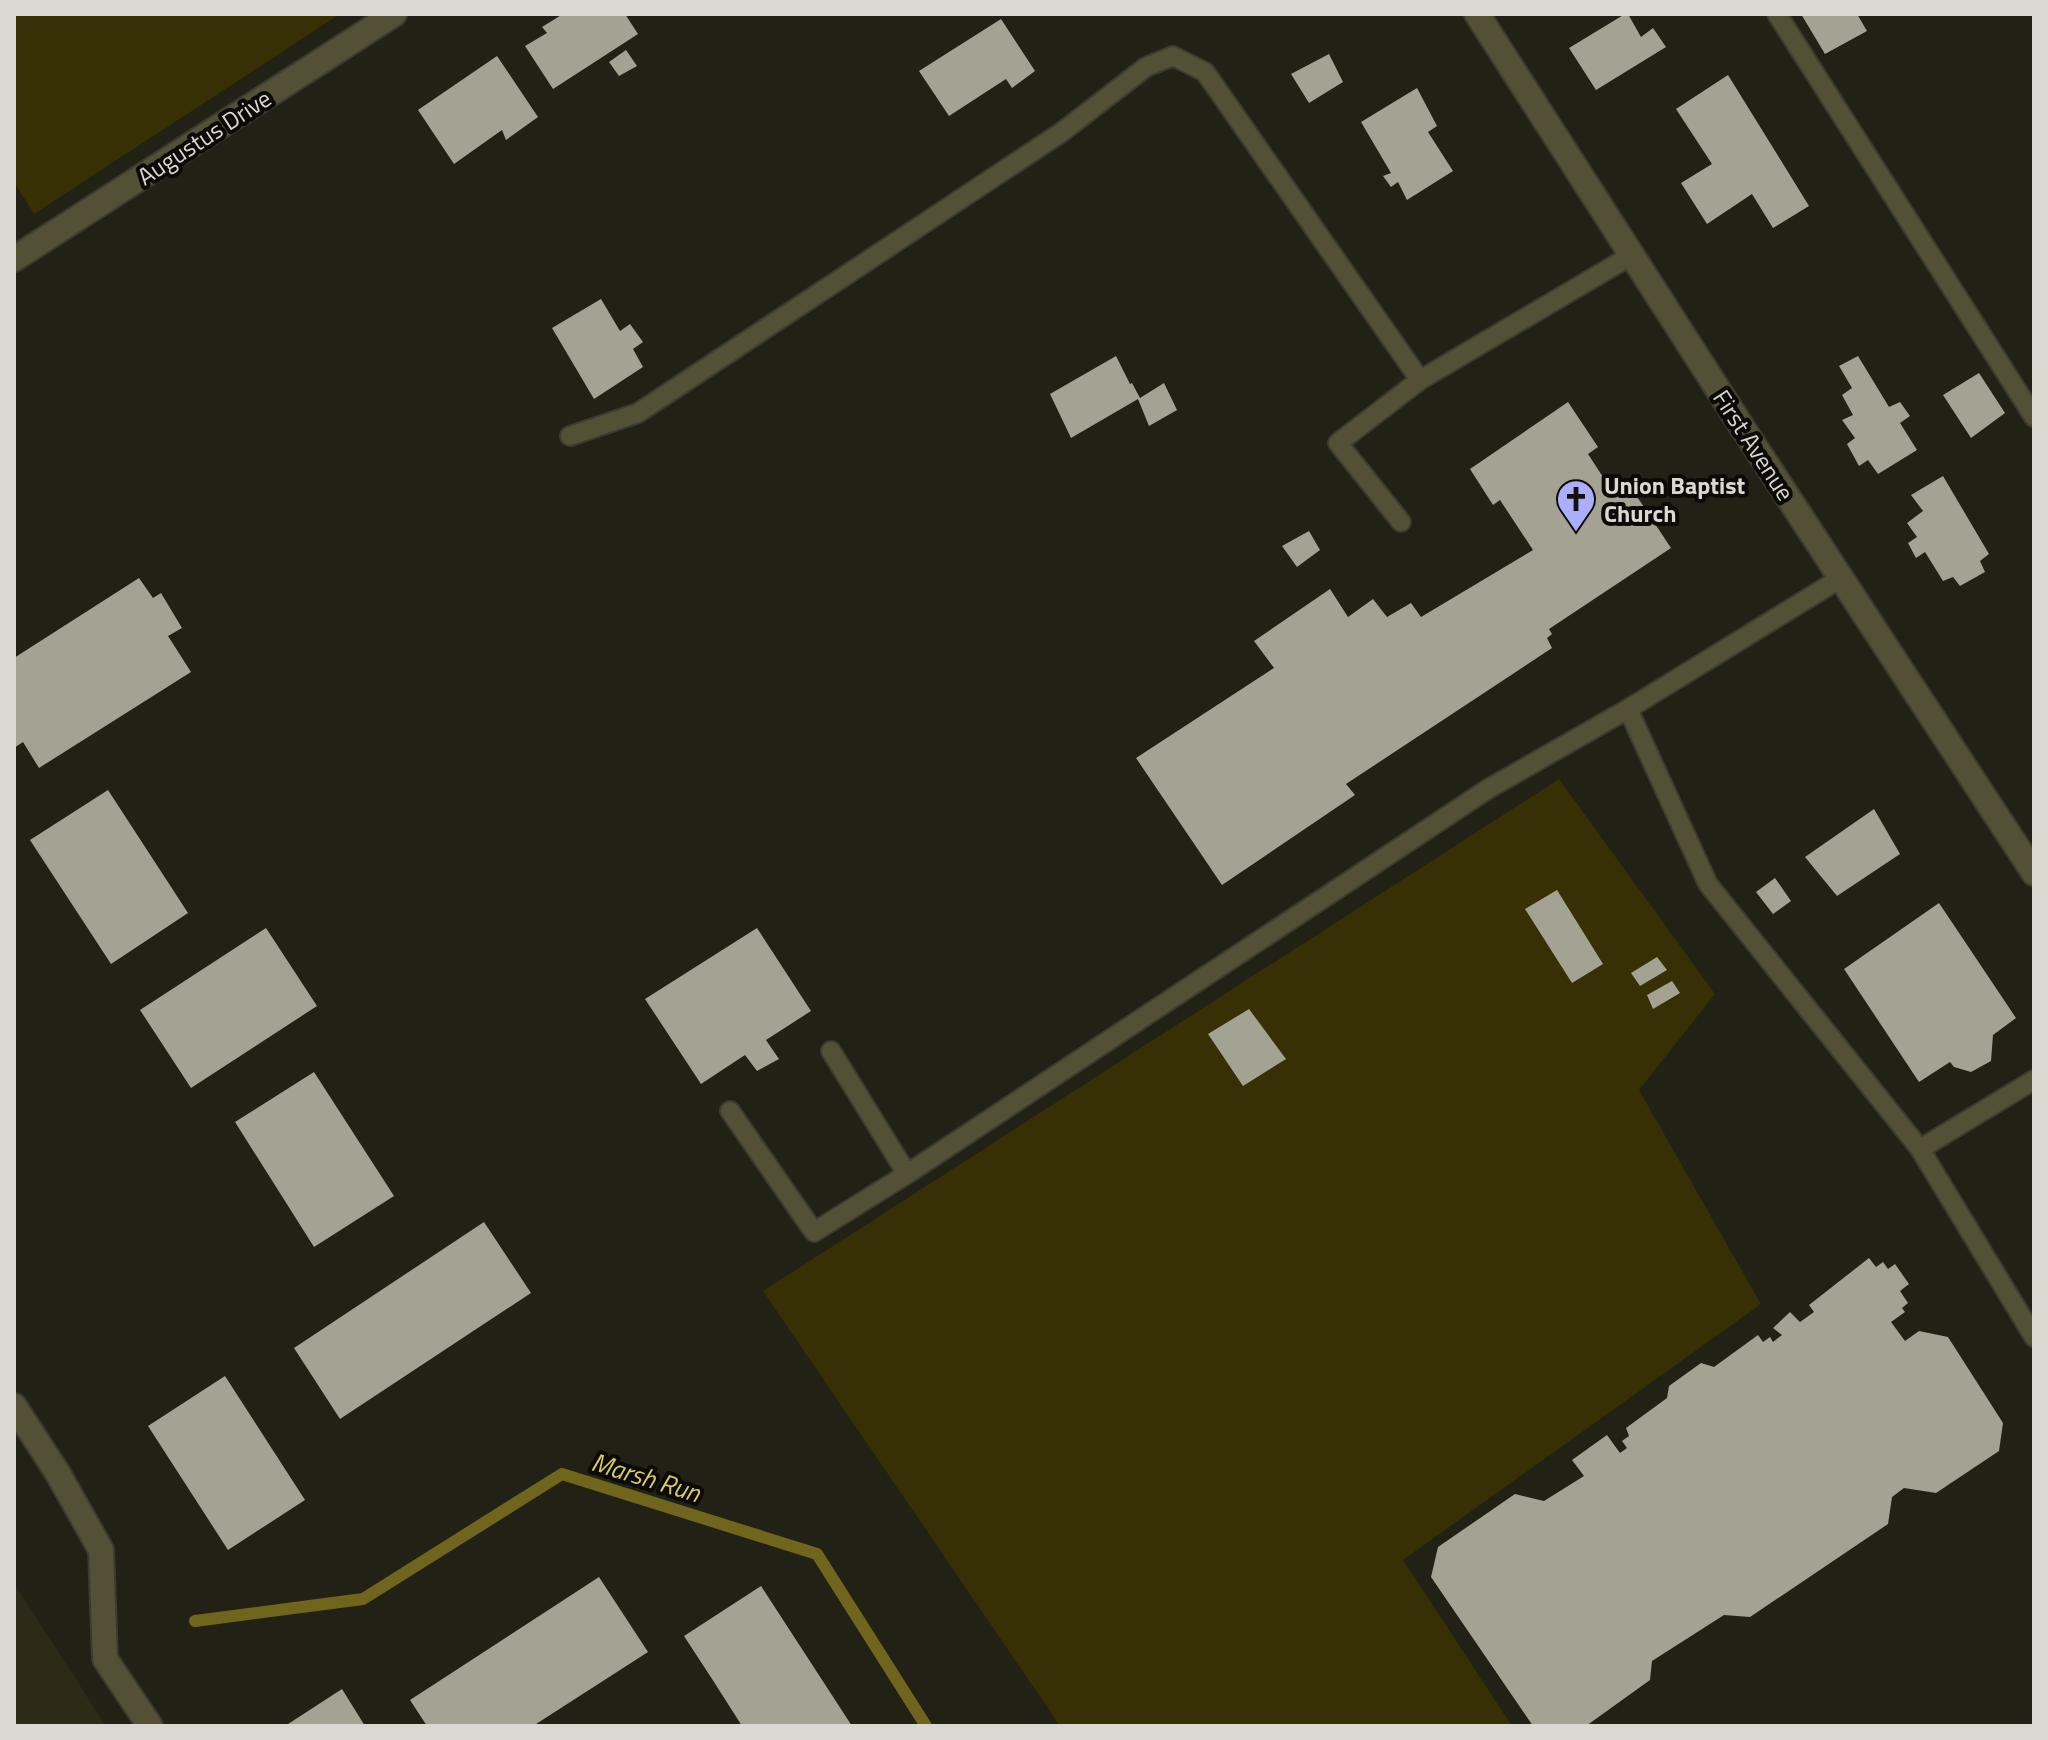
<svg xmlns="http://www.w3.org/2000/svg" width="2048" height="1740" viewBox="0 0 2048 1740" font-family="'Titillium Web',sans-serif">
  <rect width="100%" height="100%" fill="#222115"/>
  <path fill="#2d2a18" d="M 14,1583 L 106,1726 L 14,1726 Z"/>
  <path fill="#363004" d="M 14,14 L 340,14 L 34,214 L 14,182 Z
    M 1559,779 L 1715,994 L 1639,1090 L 1761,1304 L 1403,1560 L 1512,1726 L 1060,1726 L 763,1291 Z"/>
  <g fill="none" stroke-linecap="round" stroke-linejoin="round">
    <path stroke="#6f651d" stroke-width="12" d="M 195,1621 L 363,1599 L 562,1474 L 817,1554 L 926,1726"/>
  </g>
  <path fill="#a4a293" d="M 563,14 L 625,14 L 638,34 L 553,89 L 525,46 L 547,33 L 542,27 Z
    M 1625,14 L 1628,14 L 1641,37 L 1653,28 L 1666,47 L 1596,90 L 1569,48 Z
    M 1801,14 L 1857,14 L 1867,31 L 1825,54 Z
    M 1001,19 L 1035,71 L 1012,88 L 1006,79 L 949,116 L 919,71 Z
    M 626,50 L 637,66 L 619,76 L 609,62 Z
    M 1329,54 L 1343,82 L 1309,103 L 1291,74 Z
    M 497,56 L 538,117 L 506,140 L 502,130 L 454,164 L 418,110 Z
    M 1728,75 L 1809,206 L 1773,228 L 1752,194 L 1707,224 L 1681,183 L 1712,164 L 1676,109 Z
    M 1417,88 L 1437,126 L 1428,132 L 1453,171 L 1407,200 L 1398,182 L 1391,187 L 1383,176 L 1391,173 L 1361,122 Z
    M 601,299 L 620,331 L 630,324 L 643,342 L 633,349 L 643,367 L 594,399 L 552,328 Z
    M 1116,356 L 1130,384 L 1132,383 L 1140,398 L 1164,383 L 1177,410 L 1149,426 L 1138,399 L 1071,438 L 1050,394 Z
    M 1858,356 L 1889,407 L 1900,402 L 1910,416 L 1900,423 L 1917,450 L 1878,474 L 1868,460 L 1859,466 L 1847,444 L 1855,438 L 1842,420 L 1853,415 L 1842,395 L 1852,388 L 1839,366 Z
    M 1979,373 L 2005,413 L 1971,438 L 1943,395 Z
    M 1568,402 L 1598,447 L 1588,454 L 1616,497 L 1630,486 L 1671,548 L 1549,629 L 1552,634 L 1547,638 L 1552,648 L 1346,784 L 1355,795 L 1222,885 L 1136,758 L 1274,668 L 1254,641 L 1330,589 L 1348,617 L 1373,599 L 1387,617 L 1411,603 L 1421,617 L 1533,550 L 1500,500 L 1493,505 L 1470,469 Z
    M 1943,476 L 1989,554 L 1980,561 L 1985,572 L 1960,586 L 1953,577 L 1943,581 L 1925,552 L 1916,558 L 1908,543 L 1917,537 L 1907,523 L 1923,511 L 1911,495 Z
    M 1309,531 L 1320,550 L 1297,567 L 1282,546 Z
    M 139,578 L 153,598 L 161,593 L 182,628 L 168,636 L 191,672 L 39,768 L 23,742 L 14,748 L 14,658 Z
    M 108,790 L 188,913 L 111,964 L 30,840 Z
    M 1874,809 L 1900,854 L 1837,896 L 1805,857 Z
    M 1775,878 L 1791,901 L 1773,914 L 1756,892 Z
    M 1557,890 L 1603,964 L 1572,983 L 1525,909 Z
    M 1939,903 L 2016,1018 L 1993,1035 L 1991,1061 L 1971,1072 L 1954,1067 L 1950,1062 L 1919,1082 L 1844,969 Z
    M 266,928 L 317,1006 L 191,1088 L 140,1010 Z
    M 757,928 L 811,1011 L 766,1040 L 779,1059 L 757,1071 L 745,1055 L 701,1084 L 645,999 Z
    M 1657,957 L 1667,970 L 1640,986 L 1631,973 Z
    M 1672,981 L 1680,993 L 1653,1009 L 1647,995 Z
    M 1249,1009 L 1286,1059 L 1243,1086 L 1208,1034 Z
    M 314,1072 L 394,1196 L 314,1247 L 235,1122 Z
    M 484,1222 L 531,1293 L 340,1419 L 294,1348 Z
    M 1869,1258 L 1876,1267 L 1883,1262 L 1888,1269 L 1895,1264 L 1909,1284 L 1900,1291 L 1908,1303 L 1902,1308 L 1905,1312 L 1891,1322 L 1905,1341 L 1919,1331 L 1948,1337 L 2003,1423 L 1999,1451 L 1936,1493 L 1904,1488 L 1892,1497 L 1888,1524 L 1750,1617 L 1724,1615 L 1652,1661 L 1650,1680 L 1586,1726 L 1533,1726 L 1431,1577 L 1438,1547 L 1515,1494 L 1544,1501 L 1584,1476 L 1572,1460 L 1607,1435 L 1620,1453 L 1627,1448 L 1622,1441 L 1629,1436 L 1626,1428 L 1667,1398 L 1669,1386 L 1701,1363 L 1714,1367 L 1758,1335 L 1763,1342 L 1770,1337 L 1773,1342 L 1782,1335 L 1773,1328 L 1790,1312 L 1800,1322 L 1814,1312 L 1809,1305 Z
    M 225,1376 L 305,1500 L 228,1550 L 148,1426 Z
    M 599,1577 L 648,1652 L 533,1726 L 427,1726 L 410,1700 Z
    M 761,1586 L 852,1726 L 742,1726 L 714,1682 L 684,1636 Z
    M 342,1689 L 365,1726 L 285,1726 Z"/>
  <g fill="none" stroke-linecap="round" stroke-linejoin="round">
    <defs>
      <path id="lane" d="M 1777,14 L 2034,417
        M 570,436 L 638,413 L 1062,132 L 1146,67 L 1173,56 L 1205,72 L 1420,380
        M 1401,522 L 1338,443 L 1420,380 L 1632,255
        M 1841,578 L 1628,709 L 1708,884 L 1920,1149
        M 831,1051 L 907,1174 L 1488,789 L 1628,709
        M 2034,1080 L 1920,1149 L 2034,1337
        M 730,1111 L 814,1232 L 907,1174"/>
      <path id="street" d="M 1477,14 L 1746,433 L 2034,873
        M 14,259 L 394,14
        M 14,1406 L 57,1472 L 101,1550 L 105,1659 L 150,1726"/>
    </defs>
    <use href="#lane" stroke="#3c3b2f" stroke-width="22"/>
    <use href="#street" stroke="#3c3b2f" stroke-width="28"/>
    <use href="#lane" stroke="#535035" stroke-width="18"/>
    <use href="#street" stroke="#535035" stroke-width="24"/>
  </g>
  <defs>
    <symbol id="church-pin" viewBox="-11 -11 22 30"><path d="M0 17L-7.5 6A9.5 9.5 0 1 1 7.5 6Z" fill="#abaffb" stroke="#0b0a06"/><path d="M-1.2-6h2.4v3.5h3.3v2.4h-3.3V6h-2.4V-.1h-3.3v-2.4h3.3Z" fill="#111"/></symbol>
  </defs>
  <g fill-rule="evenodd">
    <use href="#church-pin" x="1554" y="477" width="44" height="60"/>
  </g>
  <g text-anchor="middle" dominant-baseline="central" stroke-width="8" stroke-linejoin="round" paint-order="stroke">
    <g font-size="24" fill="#d9d8d1" stroke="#0b0a06">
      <text transform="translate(204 137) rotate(-33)">Augustus Drive</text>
      <text transform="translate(1754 445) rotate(57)">First Avenue</text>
    </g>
    <g font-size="24" font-weight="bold" fill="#d9d8d1" stroke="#0b0a06" text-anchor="start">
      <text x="1604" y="485">Union Baptist<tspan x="1604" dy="28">Church</tspan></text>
    </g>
    <g font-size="26" font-style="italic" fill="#d9cb69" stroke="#0b0a06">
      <text transform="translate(646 1477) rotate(17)">Marsh Run</text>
    </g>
  </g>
  <rect width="2048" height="1740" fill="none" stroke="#d9d8d1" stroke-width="32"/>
</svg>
